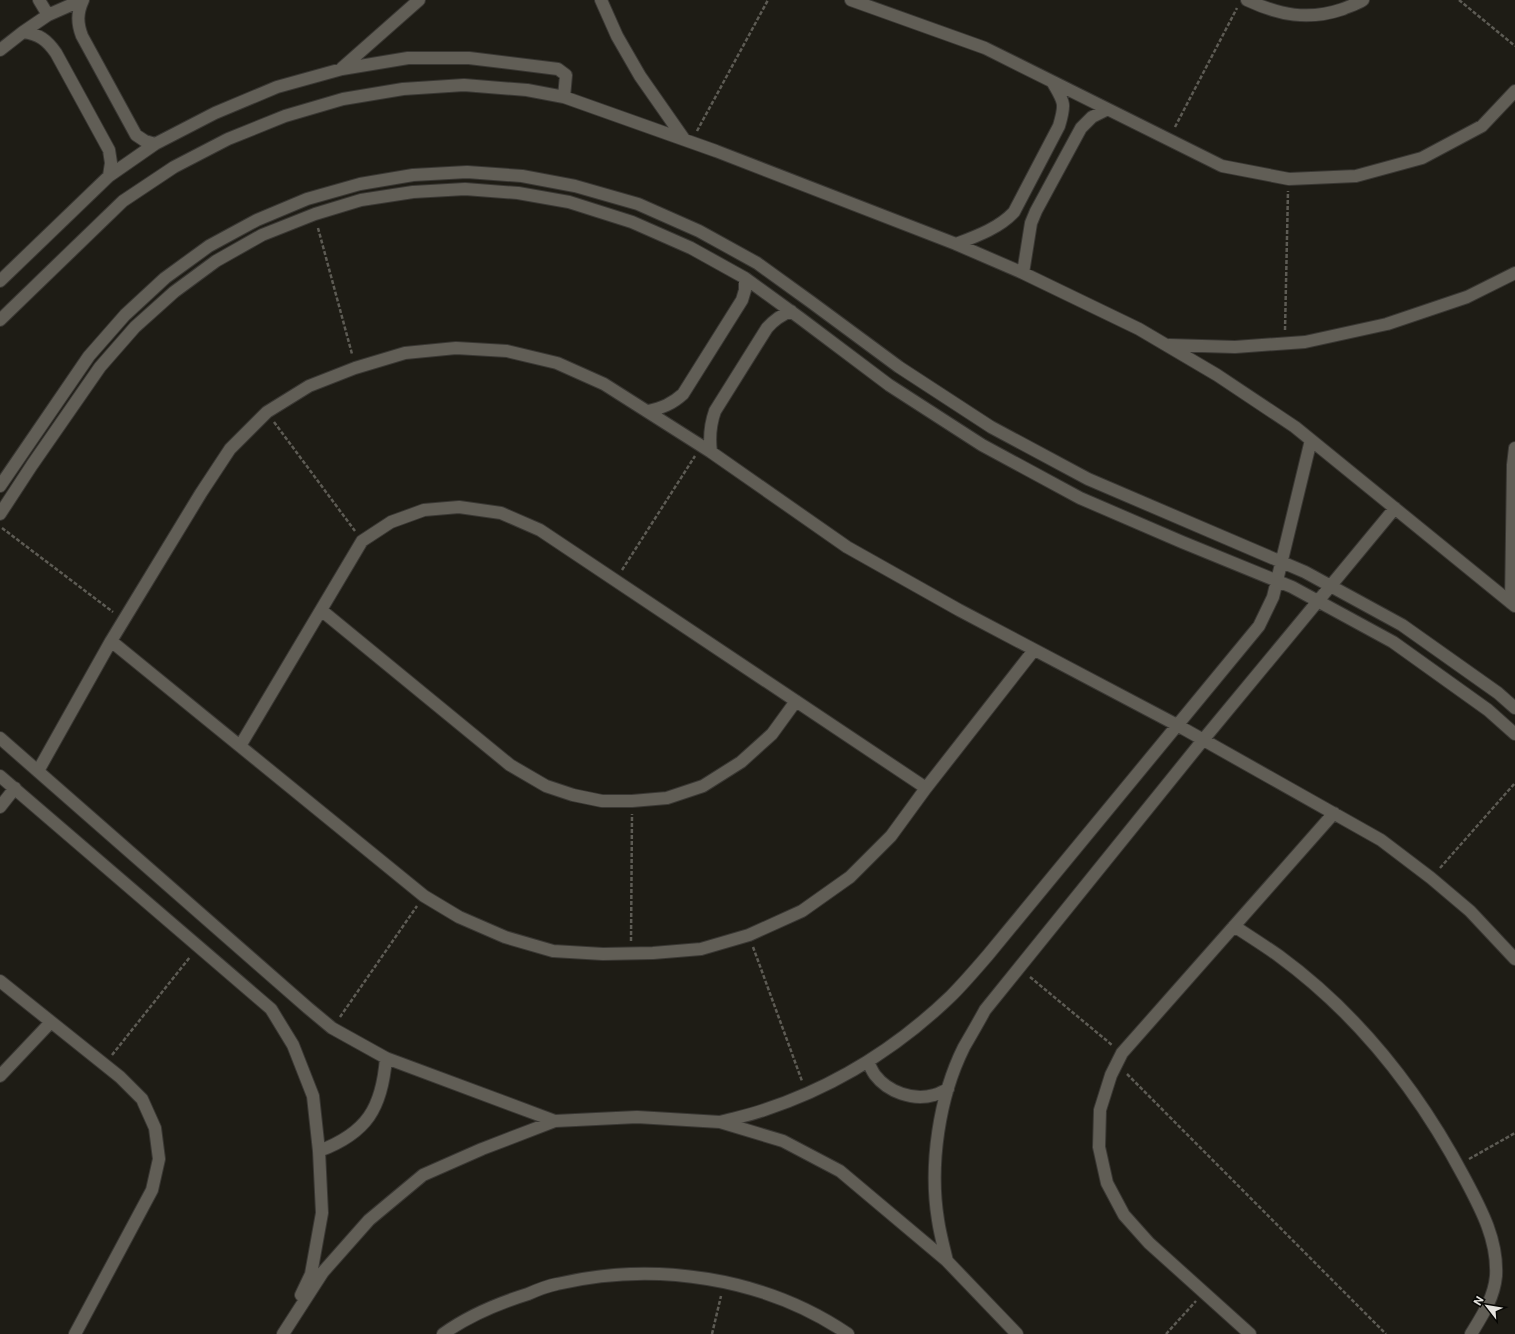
<svg xmlns="http://www.w3.org/2000/svg" width="1515" height="1334" viewBox="0 0 1515 1334" font-family="'Public Sans',sans-serif">
  <rect width="100%" height="100%" fill="#1e1c15"/>
  <g fill="none" stroke-linecap="round" stroke-linejoin="round">
    <defs>
      <path id="street" d="M 39,0 L 48,15
        M 83,0 C 77,13 77,23 82,36 L 136,135 L 145,141 L 155,144
        M 601,0 L 617,36 L 640,76 L 684,139
        M 851,0 L 985,48 L 1222,166 L 1289,179 L 1356,176 L 1422,158 L 1482,126 L 1515,91
        M 1247,0 C 1279,15 1308,21 1343,9 C 1350,6 1357,4 1363,0
        M 23,32 C 39,34 47,40 56,53 L 109,150 L 111,163 L 109,176
        M 0,50 L 23,32 L 48,15 L 82,0
        M 342,68 L 419,0
        M 956,244 C 977,236 999,228 1014,212 L 1059,126 C 1066,103 1064,102 1053,83
        M 1023,273 L 1031,223 L 1036,211 L 1081,128 L 1092,117 L 1106,110
        M 0,281 L 109,176 L 155,144 L 215,113 L 277,87 L 342,69 L 408,58 L 469,58 L 558,69 L 566,75 L 564,97
        M 0,320 L 123,201 L 174,167 L 228,139 L 285,116 L 343,99 L 403,89 L 464,85 L 527,90 L 564,97 L 716,151 L 956,244 L 1023,273 L 1139,329 L 1217,375 L 1295,427 L 1515,606
        M 1169,345 L 1235,347 L 1305,342 L 1387,324 L 1467,297 L 1515,273
        M 648,411 C 662,408 672,404 683,394 L 742,300 L 745,290 L 745,278
        M 711,452 C 709,437 710,425 715,411 L 767,328 C 774,320 781,315 791,311
        M 0,486 L 89,356 L 125,315 L 165,278 L 209,246 L 257,220 L 307,199 L 360,184 L 413,175 L 467,172 L 522,176 L 575,186 L 638,204 L 699,231 L 757,263 L 811,302 L 899,367 L 991,427 L 1088,479 L 1305,572 L 1402,625 L 1498,693 L 1515,708
        M 0,514 L 32,465 L 100,367 L 135,327 L 174,292 L 216,261 L 262,235 L 315,214 L 361,200 L 413,192 L 465,189 L 518,193 L 569,202 L 632,222 L 691,248 L 745,278 L 800,318 L 889,385 L 982,445 L 1080,498 L 1182,542 L 1292,587 L 1393,642 L 1488,710 L 1515,734
        M 1511,603 L 1513,465 L 1515,448
        M 321,610 L 510,765 L 546,786 L 573,795 L 602,801 L 632,801 L 667,798 L 703,786 L 741,762 L 772,734 L 796,701
        M 111,641 L 424,896 L 459,917 L 505,937 L 553,951 L 603,954 L 653,953 L 701,949 L 749,935 L 802,911 L 850,877 L 891,836 L 926,788 L 1034,650
        M 0,738 L 308,1008 L 332,1028 L 386,1058 L 555,1121
        M 240,746 L 362,541 L 391,522 L 424,510 L 459,507 L 501,513 L 540,530 L 926,788
        M 38,771 L 111,641 L 201,493 L 230,449 L 267,412 L 309,386 L 355,368 L 405,353 L 456,348 L 507,351 L 557,363 L 604,384 L 711,452 L 847,547 L 959,610 L 1177,725 L 1381,840 L 1431,878 L 1470,911 L 1515,959
        M 0,776 L 271,1009 L 293,1045 L 313,1096 L 319,1151 L 322,1213 L 311,1274 L 301,1295
        M 0,807 L 15,788
        M 1234,926 C 1249,936 1265,946 1279,956 C 1358,1014 1419,1092 1464,1177 C 1481,1209 1498,1240 1496,1276 C 1494,1298 1482,1316 1471,1334
        M 0,981 L 120,1077 L 142,1099 L 155,1128 L 159,1159 L 152,1190 L 75,1334
        M 868,1062 C 870,1066 872,1071 875,1075 C 888,1092 913,1101 934,1095 C 939,1094 943,1091 948,1089
        M 0,1076 L 51,1022
        M 720,1122 C 735,1118 750,1115 764,1110 C 834,1087 898,1047 951,996 C 964,983 976,969 988,955 L 1259,626 L 1273,597 L 1311,440
        M 319,1151 C 367,1133 382,1108 386,1058
        M 947,1261 C 944,1248 940,1234 938,1220 C 929,1165 939,1097 964,1047 C 971,1035 978,1023 985,1010 L 1203,740 L 1395,508
        M 283,1334 L 323,1272 L 369,1220 L 423,1175 L 482,1149 L 555,1121 L 637,1117 L 720,1122 L 783,1141 L 840,1171 L 947,1261 L 1017,1334
        M 443,1334 C 468,1316 499,1303 528,1294 C 537,1290 547,1286 557,1284 C 655,1261 764,1277 848,1334
        M 1250,1334 L 1149,1243 L 1124,1215 L 1107,1183 L 1099,1147 L 1100,1110 L 1111,1075 L 1122,1053 L 1334,813"/>
    </defs>
    <use href="#street" stroke="#393733" stroke-width="14"/>
    <path stroke="#5d5b54" stroke-width="2.5" stroke-dasharray="4 2" stroke-linecap="butt" d="M 1459,0 L 1515,46
      M 1175,127 L 1237,8
      M 697,131 L 768,0
      M 318,228 L 352,354
      M 1285,330 L 1288,191
      M 274,422 L 355,531
      M 2,528 L 113,612
      M 622,570 L 695,456
      M 1440,868 L 1515,783
      M 631,941 L 632,814
      M 753,947 L 802,1081
      M 1030,977 L 1112,1045
      M 340,1017 L 417,906
      M 112,1055 L 190,957
      M 1127,1074 L 1386,1334
      M 1469,1159 L 1515,1133
      M 712,1334 L 721,1296
      M 1166,1334 L 1196,1301"/>
    <use href="#street" stroke="#615e56" stroke-width="12"/>
  </g>
  <g transform="translate(1487 1306) rotate(301)" stroke="#070704" stroke-width="3" paint-order="stroke">
  <path d="M0-3L7 15L0 10L-7 15Z" fill="#e5e3de"/>
  <text y="-6" font-size="11" font-weight="bold" text-anchor="middle" fill="#e5e3de">N</text>
  </g>
</svg>
